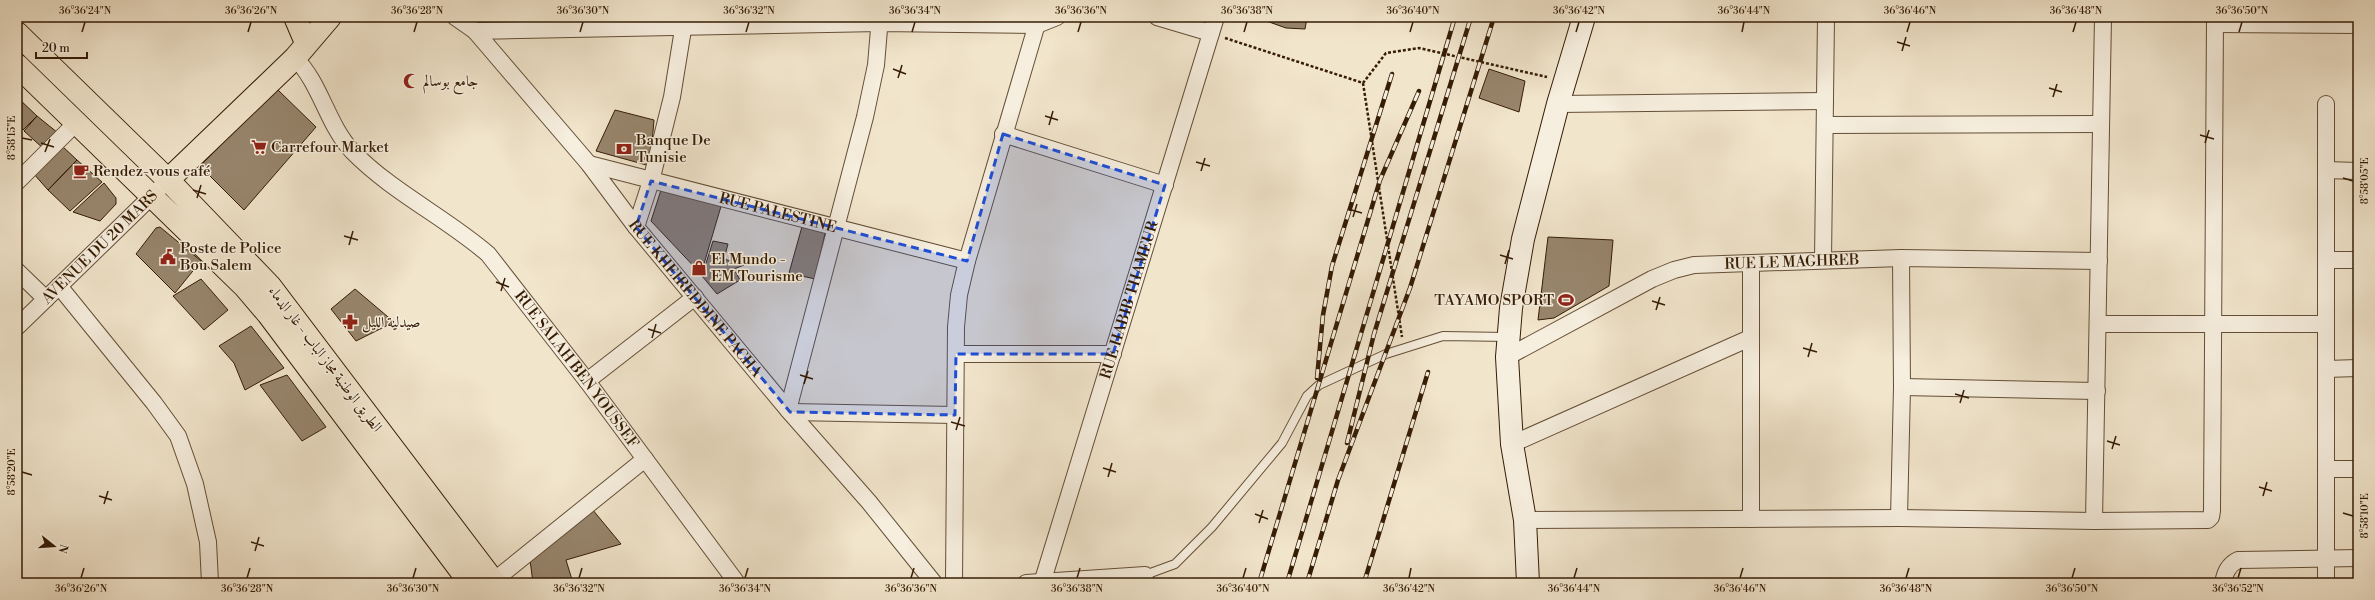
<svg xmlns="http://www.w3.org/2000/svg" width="2375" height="600" viewBox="0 0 2375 600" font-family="'Libre Bodoni',Amiri,serif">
  <rect width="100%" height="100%" fill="#f1e5cc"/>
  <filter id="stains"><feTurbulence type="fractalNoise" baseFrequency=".005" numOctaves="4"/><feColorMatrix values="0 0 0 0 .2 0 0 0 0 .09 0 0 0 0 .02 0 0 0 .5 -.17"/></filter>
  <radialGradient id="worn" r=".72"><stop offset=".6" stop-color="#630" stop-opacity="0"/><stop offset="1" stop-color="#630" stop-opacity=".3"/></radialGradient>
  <path fill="#97856c" stroke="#351c04" d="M 1255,17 L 1306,17 L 1307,18 L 1305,29 L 1286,28 Z
    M 1489,69 L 1525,81 L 1519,112 L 1479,98 Z
    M 277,89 L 316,127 L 244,210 L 200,166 Z
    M 17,97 L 37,116 L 23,130 L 17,125 Z
    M 615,110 L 654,120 L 650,166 L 596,151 Z
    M 37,116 L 58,133 L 45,150 L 24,131 Z
    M 61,145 L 77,160 L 48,190 L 33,173 Z
    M 77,160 L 102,182 L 70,211 L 48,190 Z
    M 104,183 L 116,198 L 116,204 L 100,221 L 73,212 Z
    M 661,190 L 722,203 L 701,274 L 651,221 Z
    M 803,223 L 826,229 L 815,279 L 789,273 Z
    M 160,227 L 201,261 L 175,293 L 136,254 L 156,228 Z
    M 1548,237 L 1613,240 L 1609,286 L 1554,318 L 1538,320 Z
    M 713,241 L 728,244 L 724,259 L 744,265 L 734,269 L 740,280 L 717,294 L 702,276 Z
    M 201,279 L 228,310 L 204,330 L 173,296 Z
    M 355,289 L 394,322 L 356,341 L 331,309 Z
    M 251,326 L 284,368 L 245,390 L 234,363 L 219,346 Z
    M 287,375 L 326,427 L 302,441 L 260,385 Z
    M 592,509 L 621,544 L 566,560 L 573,583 L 533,583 L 530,560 Z
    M 17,579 L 56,582 L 56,583 L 17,583 Z"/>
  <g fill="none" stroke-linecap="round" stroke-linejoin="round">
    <defs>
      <path id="lane" d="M 1145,575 L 1175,564 L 1212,527 L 1282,443 L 1307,396 L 1319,385 L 1386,354 L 1443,336 L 1508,337"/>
      <g id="street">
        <path id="s1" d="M 455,17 L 475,31 L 589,164 L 636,227 L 788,410 L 869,502 L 934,583"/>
        <path d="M 1157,17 L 1211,33"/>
        <path d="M 2215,24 L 2358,25"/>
        <path d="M 475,31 L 880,23 L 1037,25 L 1057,17"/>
        <path id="s2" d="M 295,58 C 321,84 327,124 352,151 C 392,192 445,217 488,254 L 587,381 L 737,583"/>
        <path d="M 1558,104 L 1825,101"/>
        <path d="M 2326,104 L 2326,583"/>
        <path d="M 1825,125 L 2100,124"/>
        <path d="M 1003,134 L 1165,185"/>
        <path id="s3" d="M 589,164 L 967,261"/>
        <path d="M 2326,170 L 2358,171"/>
        <path d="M 17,182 L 76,123"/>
        <path d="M 636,227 L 651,181 L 672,97 L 685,17"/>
        <path d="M 1823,260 L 1826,17"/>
        <path d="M 2326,260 L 2358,260"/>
        <path d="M 1751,264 L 1751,519"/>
        <path d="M 17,271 L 46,299"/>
        <path d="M 59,286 L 154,403 L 178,436 L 195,484 L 208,542 L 210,583"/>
        <path d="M 2099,324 L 2325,324"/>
        <path id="s4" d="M 17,327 L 159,189"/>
        <path d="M 956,354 L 1113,354"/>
        <path id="s5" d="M 1507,357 L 1652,279 L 1674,270 L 1694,265 L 1901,258 L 2099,261"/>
        <path d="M 2326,369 L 2358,368"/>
        <path d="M 587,381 L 695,297"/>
        <path d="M 1902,387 L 2097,391"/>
        <path d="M 788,410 L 865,117 L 876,65 L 880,17"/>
        <path d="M 790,412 L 955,415"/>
        <path d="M 1512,444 L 1750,338"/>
        <path d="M 2327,469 L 2358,469"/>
        <path d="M 1899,518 L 1902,387 L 1901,258"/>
        <path d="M 1525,520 L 1899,518 L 2094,521 L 2208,520 L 2211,517 L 2212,511 L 2215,17"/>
        <path d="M 2094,521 L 2103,17"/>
        <path d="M 491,583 L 645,459"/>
        <path d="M 954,583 L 956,327 L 959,295 L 967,261 L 1039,17"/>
        <path d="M 1026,583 L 1145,575"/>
        <path id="s6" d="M 1042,583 L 1216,17"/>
        <path d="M 2223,583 C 2225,573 2228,565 2238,560 L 2358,558"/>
      </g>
      <path id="secondary" d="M 1528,583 L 1525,520 L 1512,444 L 1507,357 L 1511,308 L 1523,239 L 1558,104 L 1584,17"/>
      <path id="primary" d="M 295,17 L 304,38
        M 17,33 L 168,180 L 270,286 L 495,583
        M 17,65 L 245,287 L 268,314 L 470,583
        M 168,180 L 295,58 L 330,17"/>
    </defs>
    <use href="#lane" stroke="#644e36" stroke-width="10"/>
    <use href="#street" stroke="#644e36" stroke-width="18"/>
    <use href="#secondary" stroke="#351c04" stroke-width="24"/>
    <use href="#primary" stroke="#351c04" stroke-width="24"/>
    <path stroke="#351c04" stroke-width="2.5" stroke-dasharray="3 2" stroke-linecap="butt" d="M 1225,38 L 1363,83 L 1386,53 L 1419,48 L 1547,77
      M 1363,83 L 1402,337"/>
    <use href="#lane" stroke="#f6eede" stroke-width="8"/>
    <use href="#street" stroke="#f6eede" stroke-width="16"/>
    <use href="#secondary" stroke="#f6eede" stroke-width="22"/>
    <use href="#primary" stroke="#f1e5cc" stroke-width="22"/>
    <defs>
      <path id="rail" d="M 1317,378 L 1323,315 L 1332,266 L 1392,74
        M 1347,443 L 1374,334 L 1471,17
        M 1260,580 L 1380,180 L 1419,91
        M 1287,583 L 1455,17
        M 1307,583 L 1338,480 L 1410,288 L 1494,17
        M 1364,583 L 1428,372"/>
    </defs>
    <use href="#rail" stroke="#351c04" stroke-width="4.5"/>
    <use href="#rail" stroke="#f6eede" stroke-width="3" stroke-dasharray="9" stroke-linecap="butt"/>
  </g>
  <path fill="#1d4ed8" fill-opacity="0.2" stroke="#1d4ed8" stroke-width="3" stroke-dasharray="8 5" stroke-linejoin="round" d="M 1003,134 L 1165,185 L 1113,354 L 956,354 L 955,415 L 790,412 L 636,227 L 651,181 L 967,261 Z"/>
  <path fill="none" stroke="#351c04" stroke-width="1.5" d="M 82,32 L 85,22M 248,32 L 251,22M 414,32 L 417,22M 580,32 L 583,22M 746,32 L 749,22M 912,32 L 915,22M 1078,32 L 1081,22M 1244,32 L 1247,22M 1410,32 L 1413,22M 1576,32 L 1579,22M 1742,32 L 1744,22M 1907,32 L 1910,22M 2073,32 L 2076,22M 2239,32 L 2242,22M 1897,42 L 1910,46M 1902,51 L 1906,37M 893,69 L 906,74M 898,78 L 902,65M 2049,88 L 2062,92M 2053,97 L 2057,84M 1045,116 L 1058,120M 1049,125 L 1053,111M 2200,135 L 2214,139M 22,138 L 32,140M 41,143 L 54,147M 2205,143 L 2209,130M 45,152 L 50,139M 1196,162 L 1210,166M 1201,171 L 1205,158M 2343,178 L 2353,181M 193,190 L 206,194M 197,198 L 201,185M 1348,209 L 1362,213M 1353,217 L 1357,204M 344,236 L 358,240M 349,245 L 353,231M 1500,255 L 1513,259M 1505,264 L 1509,250M 496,282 L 509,287M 501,291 L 505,278M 1652,301 L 1665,305M 1656,310 L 1660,297M 648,329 L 661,333M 652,338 L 656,324M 1803,348 L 1817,352M 1808,357 L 1812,343M 800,375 L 813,379M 804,384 L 808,371M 1955,394 L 1969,398M 1960,403 L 1964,390M 951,422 L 965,426M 956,430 L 960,417M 2107,441 L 2120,445M 2112,449 L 2116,436M 1103,468 L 1116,472M 22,472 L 32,475M 1108,477 L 1112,463M 2259,487 L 2272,491M 99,496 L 112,500M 2263,496 L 2267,482M 104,504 L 108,491M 2343,513 L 2353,516M 1255,514 L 1268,519M 1259,523 L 1263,510M 251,542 L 264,546M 255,551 L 259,537M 81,578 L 84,568M 247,578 L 250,568M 413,578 L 416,568M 579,578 L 582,568M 745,578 L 748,568M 911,578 L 914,568M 1077,578 L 1080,568M 1243,578 L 1246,568M 1409,578 L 1411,568M 1574,578 L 1577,568M 1740,578 L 1743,568M 1906,578 L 1909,568M 2072,578 L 2075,568M 2238,578 L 2241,568"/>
  <defs>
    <symbol id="mosque-bare" viewBox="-9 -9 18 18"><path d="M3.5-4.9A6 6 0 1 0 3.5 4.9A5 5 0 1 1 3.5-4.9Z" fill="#8f2418" stroke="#f6eede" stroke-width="2.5" paint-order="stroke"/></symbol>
    <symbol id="supermarket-bare" viewBox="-9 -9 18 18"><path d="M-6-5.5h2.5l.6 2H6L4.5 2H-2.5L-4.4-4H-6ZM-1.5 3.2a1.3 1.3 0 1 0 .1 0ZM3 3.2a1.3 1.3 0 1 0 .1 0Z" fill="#8f2418" stroke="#f6eede" stroke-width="2.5" paint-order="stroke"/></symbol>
    <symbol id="bank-bare" viewBox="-9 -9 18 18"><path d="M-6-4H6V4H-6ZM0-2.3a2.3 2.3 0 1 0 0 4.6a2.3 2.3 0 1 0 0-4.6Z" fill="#8f2418" stroke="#f6eede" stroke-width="2.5" paint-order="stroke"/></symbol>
    <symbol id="cafe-bare" viewBox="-9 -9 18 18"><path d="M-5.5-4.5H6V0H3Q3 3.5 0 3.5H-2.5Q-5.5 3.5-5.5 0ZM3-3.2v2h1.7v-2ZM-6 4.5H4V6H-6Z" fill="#8f2418" stroke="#f6eede" stroke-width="2.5" paint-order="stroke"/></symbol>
    <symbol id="civic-bare" viewBox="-9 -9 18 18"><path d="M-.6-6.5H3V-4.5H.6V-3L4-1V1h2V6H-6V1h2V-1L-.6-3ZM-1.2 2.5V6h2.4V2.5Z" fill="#8f2418" stroke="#f6eede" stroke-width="2.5" paint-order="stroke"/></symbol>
    <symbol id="shop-bare" viewBox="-9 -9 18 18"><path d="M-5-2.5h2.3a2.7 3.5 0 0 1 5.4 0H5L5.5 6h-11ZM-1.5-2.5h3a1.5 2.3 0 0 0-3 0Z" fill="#8f2418" stroke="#f6eede" stroke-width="2.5" paint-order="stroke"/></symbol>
    <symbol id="stadium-bare" viewBox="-9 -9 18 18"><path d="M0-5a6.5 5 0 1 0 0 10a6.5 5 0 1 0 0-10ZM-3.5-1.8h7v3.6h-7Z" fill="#8f2418" stroke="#f6eede" stroke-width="2.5" paint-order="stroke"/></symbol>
    <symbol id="pharmacy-bare" viewBox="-9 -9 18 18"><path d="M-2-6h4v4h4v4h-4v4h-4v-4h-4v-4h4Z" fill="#8f2418" stroke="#f6eede" stroke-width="2.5" paint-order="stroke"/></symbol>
  </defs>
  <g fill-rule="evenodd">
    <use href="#mosque-bare" x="400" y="70" width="22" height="22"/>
    <use href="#supermarket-bare" x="248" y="136" width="22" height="22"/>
    <use href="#bank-bare" x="613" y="138" width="22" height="22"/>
    <use href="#cafe-bare" x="70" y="160" width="22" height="22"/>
    <use href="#civic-bare" x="157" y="246" width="22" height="22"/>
    <use href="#shop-bare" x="688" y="257" width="22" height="22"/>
    <use href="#stadium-bare" x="1555" y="289" width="22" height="22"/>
    <use href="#pharmacy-bare" x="339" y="311" width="22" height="22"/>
  </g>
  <g text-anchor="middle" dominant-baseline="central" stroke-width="3" stroke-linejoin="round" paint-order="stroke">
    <g font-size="15" fill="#351c04" stroke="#f6eede" text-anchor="start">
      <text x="423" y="81">جامع بوسالم</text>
      <text x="636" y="140">Banque De<tspan x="636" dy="17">Tunisie</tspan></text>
      <text x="271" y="147">Carrefour Market</text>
      <text x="93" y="171">Rendez-vous café</text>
      <text x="180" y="248">Poste de Police<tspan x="180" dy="17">Bou Salem</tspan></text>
      <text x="711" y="259">El Mundo -<tspan x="711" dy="17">EM Tourisme</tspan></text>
      <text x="1554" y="300" text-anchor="end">TAYAMO SPORT</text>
      <text x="362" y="322">صيدلية الليل</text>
    </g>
    <g font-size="15" fill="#351c04" stroke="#f6eede">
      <text stroke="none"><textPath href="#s3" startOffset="195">RUE PALESTINE</textPath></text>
      <text stroke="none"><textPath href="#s4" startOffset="115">AVENUE DU 20 MARS</textPath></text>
      <text stroke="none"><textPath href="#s5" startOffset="307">RUE LE MAGHREB</textPath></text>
      <text stroke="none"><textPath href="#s1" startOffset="371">RUE KHEIREDDINE PACHA</textPath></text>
      <text stroke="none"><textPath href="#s6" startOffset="296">RUE HABIB THAMEUR</textPath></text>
      <text transform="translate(325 359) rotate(53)">الطريق الوطنية مجاز الباب - غار الدماء</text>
      <text stroke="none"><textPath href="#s2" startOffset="426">RUE SALAH BEN YOUSSEF</textPath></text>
    </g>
  </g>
  <rect width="2375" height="600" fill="none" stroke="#f1e5cc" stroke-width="44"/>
  <g transform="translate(54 546) rotate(107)" stroke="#f6eede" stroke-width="3" paint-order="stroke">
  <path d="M0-3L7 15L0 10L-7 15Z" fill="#351c04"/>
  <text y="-6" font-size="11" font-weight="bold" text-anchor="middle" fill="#351c04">N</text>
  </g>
  <path d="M36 52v6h51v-6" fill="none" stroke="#351c04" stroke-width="2"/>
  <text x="42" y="52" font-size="12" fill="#351c04" stroke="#f6eede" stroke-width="3" paint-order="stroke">20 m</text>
  <rect x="22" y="22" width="2331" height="556" fill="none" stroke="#351c04" stroke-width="1.5"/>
  <g font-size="10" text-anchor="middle" fill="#351c04">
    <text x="85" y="14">36°36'24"N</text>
    <text x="251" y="14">36°36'26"N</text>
    <text x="417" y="14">36°36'28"N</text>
    <text x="583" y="14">36°36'30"N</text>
    <text x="749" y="14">36°36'32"N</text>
    <text x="915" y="14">36°36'34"N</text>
    <text x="1081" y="14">36°36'36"N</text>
    <text x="1247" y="14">36°36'38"N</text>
    <text x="1413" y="14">36°36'40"N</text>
    <text x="1579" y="14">36°36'42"N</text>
    <text x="1744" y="14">36°36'44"N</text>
    <text x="1910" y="14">36°36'46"N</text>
    <text x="2076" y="14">36°36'48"N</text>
    <text x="2242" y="14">36°36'50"N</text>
    <text transform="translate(11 138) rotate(-90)" y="4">8°58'15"E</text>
    <text transform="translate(2364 181) rotate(-90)" y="4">8°58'05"E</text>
    <text transform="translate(11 472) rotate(-90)" y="4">8°58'20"E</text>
    <text transform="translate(2364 516) rotate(-90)" y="4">8°58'10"E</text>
    <text x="81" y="592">36°36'26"N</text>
    <text x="247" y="592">36°36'28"N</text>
    <text x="413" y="592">36°36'30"N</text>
    <text x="579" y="592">36°36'32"N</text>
    <text x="745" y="592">36°36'34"N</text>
    <text x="911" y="592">36°36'36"N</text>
    <text x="1077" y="592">36°36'38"N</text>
    <text x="1243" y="592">36°36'40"N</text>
    <text x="1409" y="592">36°36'42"N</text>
    <text x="1574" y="592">36°36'44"N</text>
    <text x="1740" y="592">36°36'46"N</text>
    <text x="1906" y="592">36°36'48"N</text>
    <text x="2072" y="592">36°36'50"N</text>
    <text x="2238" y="592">36°36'52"N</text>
  </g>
  <rect width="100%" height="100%" filter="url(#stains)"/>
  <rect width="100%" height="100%" fill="url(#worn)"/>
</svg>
